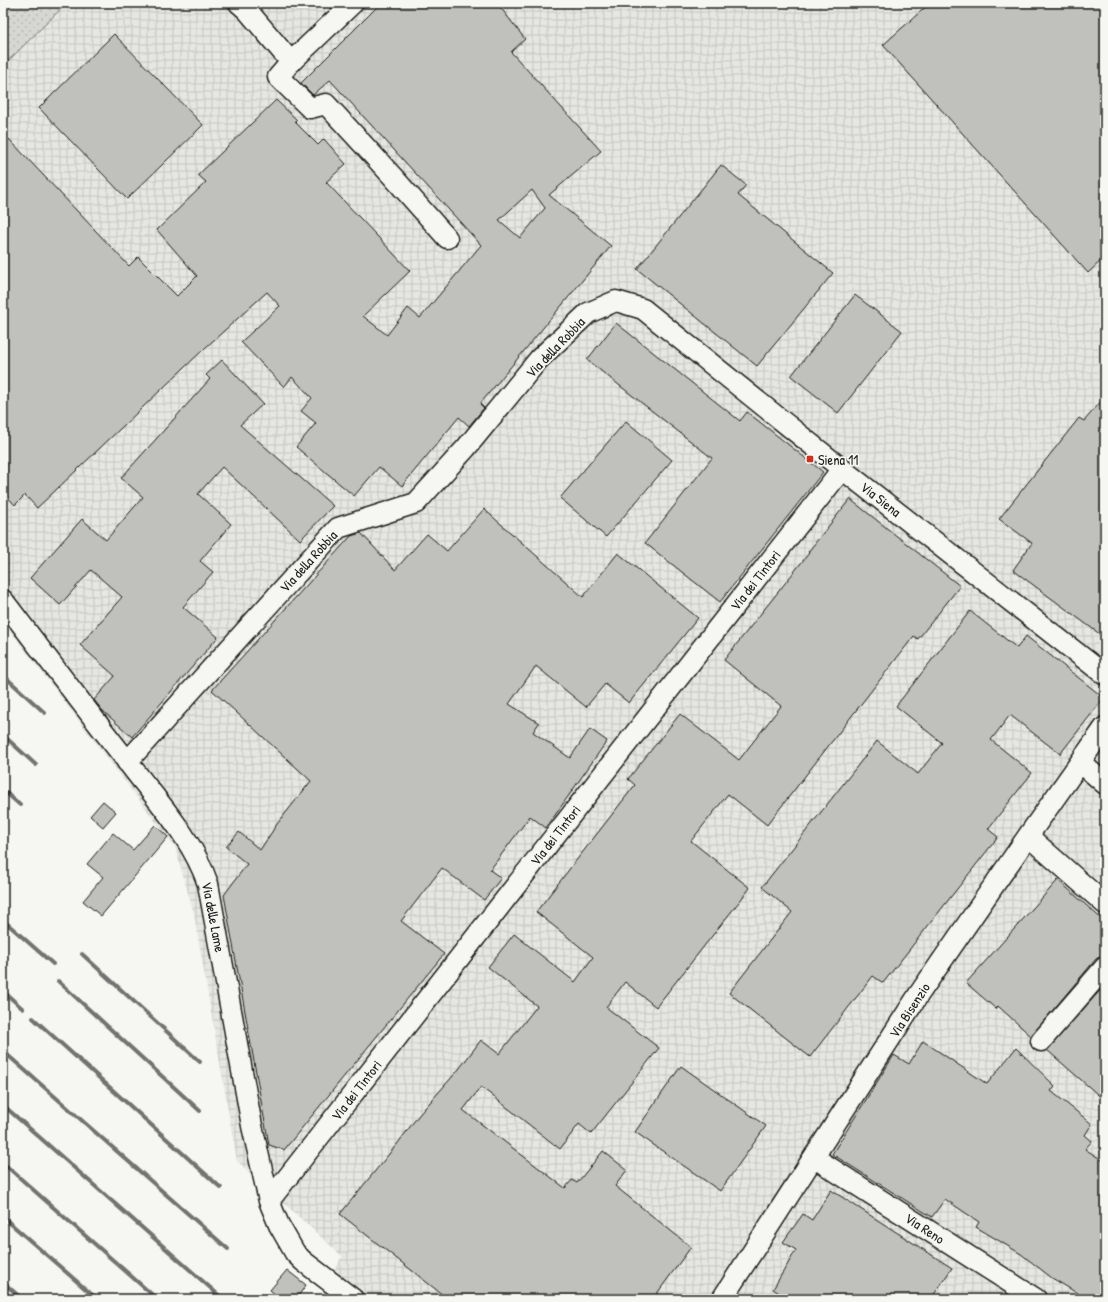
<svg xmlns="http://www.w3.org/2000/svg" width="1108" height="1302" viewBox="0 0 1108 1302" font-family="'Patrick Hand',sans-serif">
  <defs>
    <pattern id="industrial-grid" width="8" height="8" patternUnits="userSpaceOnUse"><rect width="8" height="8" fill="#e6e6e2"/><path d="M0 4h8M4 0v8" fill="none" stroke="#c5c5c1"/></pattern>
    <pattern id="grass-dots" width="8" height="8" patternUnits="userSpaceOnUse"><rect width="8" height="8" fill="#d6d6d2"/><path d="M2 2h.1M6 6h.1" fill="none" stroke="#b7b7b4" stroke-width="1.8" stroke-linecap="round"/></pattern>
  </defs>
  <rect width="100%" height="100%" fill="#f6f6f2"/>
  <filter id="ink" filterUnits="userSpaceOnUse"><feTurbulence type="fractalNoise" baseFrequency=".025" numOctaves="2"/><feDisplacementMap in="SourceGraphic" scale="8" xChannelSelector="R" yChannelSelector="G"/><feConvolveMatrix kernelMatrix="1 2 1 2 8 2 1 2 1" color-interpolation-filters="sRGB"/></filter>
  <g filter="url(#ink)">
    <path fill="url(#industrial-grid)" d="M 67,3 L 1105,3 L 1105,1299 L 320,1299 L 342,1256 L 237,1161 L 194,914 L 175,847 L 3,621 L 3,66 Z"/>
    <path fill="url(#grass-dots)" stroke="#797977" d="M 3,3 L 67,3 L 3,66 Z"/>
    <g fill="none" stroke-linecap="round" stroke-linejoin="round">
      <path stroke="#727271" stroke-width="4" d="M 3,675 L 45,713
        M 3,735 L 36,765
        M 3,790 L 20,805
        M 3,920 L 53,964
        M 82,954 L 200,1062
        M 58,981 L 200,1111
        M 3,991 L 23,1009
        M 33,1018 L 221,1188
        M 3,1051 L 228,1249
        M 3,1105 L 223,1299
        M 3,1163 L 157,1299
        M 3,1217 L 97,1299
        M 3,1282 L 22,1299"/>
    </g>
    <path fill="#c0c0bd" stroke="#1c1c1c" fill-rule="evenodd" d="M 381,3 L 497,3 L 525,39 L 511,52 L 601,151 L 549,195 L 611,246 L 480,404 L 484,408 L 469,426 L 459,417 L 402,486 L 379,467 L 354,496 L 296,447 L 316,423 L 301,411 L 312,398 L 292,377 L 284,387 L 241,342 L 280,306 L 267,292 L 205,348 L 37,508 L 25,495 L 15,505 L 3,492 L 3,145 L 9,139 L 129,266 L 138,257 L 177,296 L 197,276 L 157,230 L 206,182 L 198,175 L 276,100 L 297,120 L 295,122 L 318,145 L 324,139 L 346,164 L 326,182 L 410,271 L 363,316 L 387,335 L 408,308 L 420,318 L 481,245 L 330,80 L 313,95 L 301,83 ZM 532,190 L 545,208 L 520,238 L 499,220 Z
      M 930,3 L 1105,3 L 1105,257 L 1088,273 L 883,45 Z
      M 114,34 L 203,125 L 127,199 L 39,108 Z
      M 721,165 L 746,185 L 738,195 L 833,273 L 757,366 L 637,269 Z
      M 855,295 L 902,331 L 838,413 L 791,376 Z
      M 616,323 L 740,421 L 747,412 L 823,472 L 720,602 L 645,543 L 712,458 L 587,360 Z
      M 222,360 L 263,404 L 240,425 L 333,506 L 300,540 L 222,467 L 198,494 L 231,524 L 200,561 L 213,572 L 183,607 L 218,637 L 132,737 L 103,711 L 94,700 L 115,676 L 80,645 L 122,597 L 91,570 L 60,605 L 30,578 L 82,519 L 106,540 L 143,497 L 121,478 L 210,379 L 206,375 Z
      M 1105,397 L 1105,638 L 1013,570 L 1032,543 L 999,519 L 1079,418 L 1084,421 Z
      M 626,421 L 672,460 L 606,537 L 560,498 Z
      M 850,499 L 960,586 L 918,639 L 914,636 L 767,825 L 728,794 L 691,841 L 750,888 L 656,1007 L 625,982 L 606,1007 L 659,1048 L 591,1134 L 579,1124 L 560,1149 L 481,1087 L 463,1110 L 565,1188 L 572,1180 L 577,1183 L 603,1151 L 627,1170 L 615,1186 L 691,1247 L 653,1299 L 448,1299 L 340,1214 L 398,1143 L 418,1116 L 459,1069 L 481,1040 L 499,1054 L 537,1006 L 488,967 L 514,934 L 575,982 L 593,957 L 536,912 L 635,785 L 628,779 L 680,714 L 739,760 L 781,706 L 724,660 L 809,553 L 808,552 Z
      M 484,509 L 583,597 L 618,553 L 698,618 L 629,703 L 605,684 L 586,707 L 536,666 L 509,704 L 539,723 L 533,732 L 570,758 L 590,729 L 607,741 L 546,828 L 530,816 L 490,870 L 501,878 L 484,900 L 442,868 L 401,921 L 444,954 L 284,1150 L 269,1145 L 224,895 L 247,864 L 226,847 L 239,832 L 260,850 L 277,824 L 311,781 L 212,690 L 351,536 L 361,533 L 395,570 L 427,534 L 447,551 Z
      M 970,611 L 1017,648 L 1026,636 L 1104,698 L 1060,754 L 1010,715 L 991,740 L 1032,773 L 988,829 L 998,837 L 883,983 L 873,976 L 810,1057 L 729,993 L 792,912 L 762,887 L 877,741 L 918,774 L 942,743 L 896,706 Z
      M 103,801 L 116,812 L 103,827 L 90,816 Z
      M 155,825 L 168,837 L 101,916 L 83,901 L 103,877 L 87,864 L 113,833 L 133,850 Z
      M 1058,880 L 1105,922 L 1105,956 L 1101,956 L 1096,959 L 1031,1036 L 998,1006 L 996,1009 L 966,983 Z
      M 1105,985 L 1105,1101 L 1047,1050 Z
      M 923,1041 L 987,1084 L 1016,1048 L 1055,1086 L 1051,1091 L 1092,1124 L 1085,1135 L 1092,1141 L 1085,1149 L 1105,1162 L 1105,1299 L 1087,1299 L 1052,1278 L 1021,1254 L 976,1227 L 979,1222 L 945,1199 L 932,1217 L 832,1154 L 894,1055 L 909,1064 Z
      M 681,1066 L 766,1126 L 720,1191 L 635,1132 Z
      M 831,1190 L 952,1268 L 931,1299 L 788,1299 L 773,1289 L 796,1250 L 783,1242 L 803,1214 L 812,1220 Z
      M 287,1270 L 306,1285 L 296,1299 L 281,1299 L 270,1290 Z"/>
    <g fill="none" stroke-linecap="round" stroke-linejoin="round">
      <defs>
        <path id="minor" d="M 239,3 L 247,10 L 291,62 L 278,77 L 310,108 L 326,104 L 394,178 L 447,238
          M 291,62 L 353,3
          M 3,600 C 44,654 85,708 127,761 C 157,801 192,837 208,884 L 252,1126 L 269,1201 L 279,1225 L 295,1253 L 303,1261 L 353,1299
          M 127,762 L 338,528 L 416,503 L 466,448 L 539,359 L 588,313 L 616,301 L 643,309 L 842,469 L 1105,675
          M 1080,762 L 1105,784
          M 1028,836 L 1105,904
          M 1041,1041 L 1105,967
          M 815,1156 L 821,1162 L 1036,1299
          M 269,1201 L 842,469
          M 722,1299 L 919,994 L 1028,836 L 1105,727"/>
      </defs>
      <use href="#minor" stroke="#1c1c1c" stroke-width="23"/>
      <use href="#minor" stroke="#f6f6f2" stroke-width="20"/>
    </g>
  </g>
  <rect fill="#c8321e" stroke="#f6f6f2" stroke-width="1.5" x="806" y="455" width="8" height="8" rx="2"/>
  <g text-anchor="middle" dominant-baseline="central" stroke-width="3.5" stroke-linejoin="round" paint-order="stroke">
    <g font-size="14" fill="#1c1c1c" stroke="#f6f6f2">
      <text transform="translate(555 347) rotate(-46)">Via della Robbia</text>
      <text transform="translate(881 499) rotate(38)">Via Siena</text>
      <text transform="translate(308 561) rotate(-48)">Via della Robbia</text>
      <text transform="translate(755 580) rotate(-52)">Via dei Tintori</text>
      <text transform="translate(555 835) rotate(-52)">Via dei Tintori</text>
      <text transform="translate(214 917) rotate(79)">Via delle Lame</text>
      <text transform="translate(909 1010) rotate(-57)">Via Bisenzio</text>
      <text transform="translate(356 1090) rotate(-52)">Via dei Tintori</text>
      <text transform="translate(925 1228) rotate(33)">Via Reno</text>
    </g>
    <g font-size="14" fill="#1c1c1c" stroke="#f6f6f2" text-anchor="start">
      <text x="818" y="459">Siena 11</text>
    </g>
  </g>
  <rect width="1108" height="1302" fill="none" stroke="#f6f6f2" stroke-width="16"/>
  <rect x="8" y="8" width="1092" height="1286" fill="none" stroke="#1c1c1c" stroke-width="1.5" filter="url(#ink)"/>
</svg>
